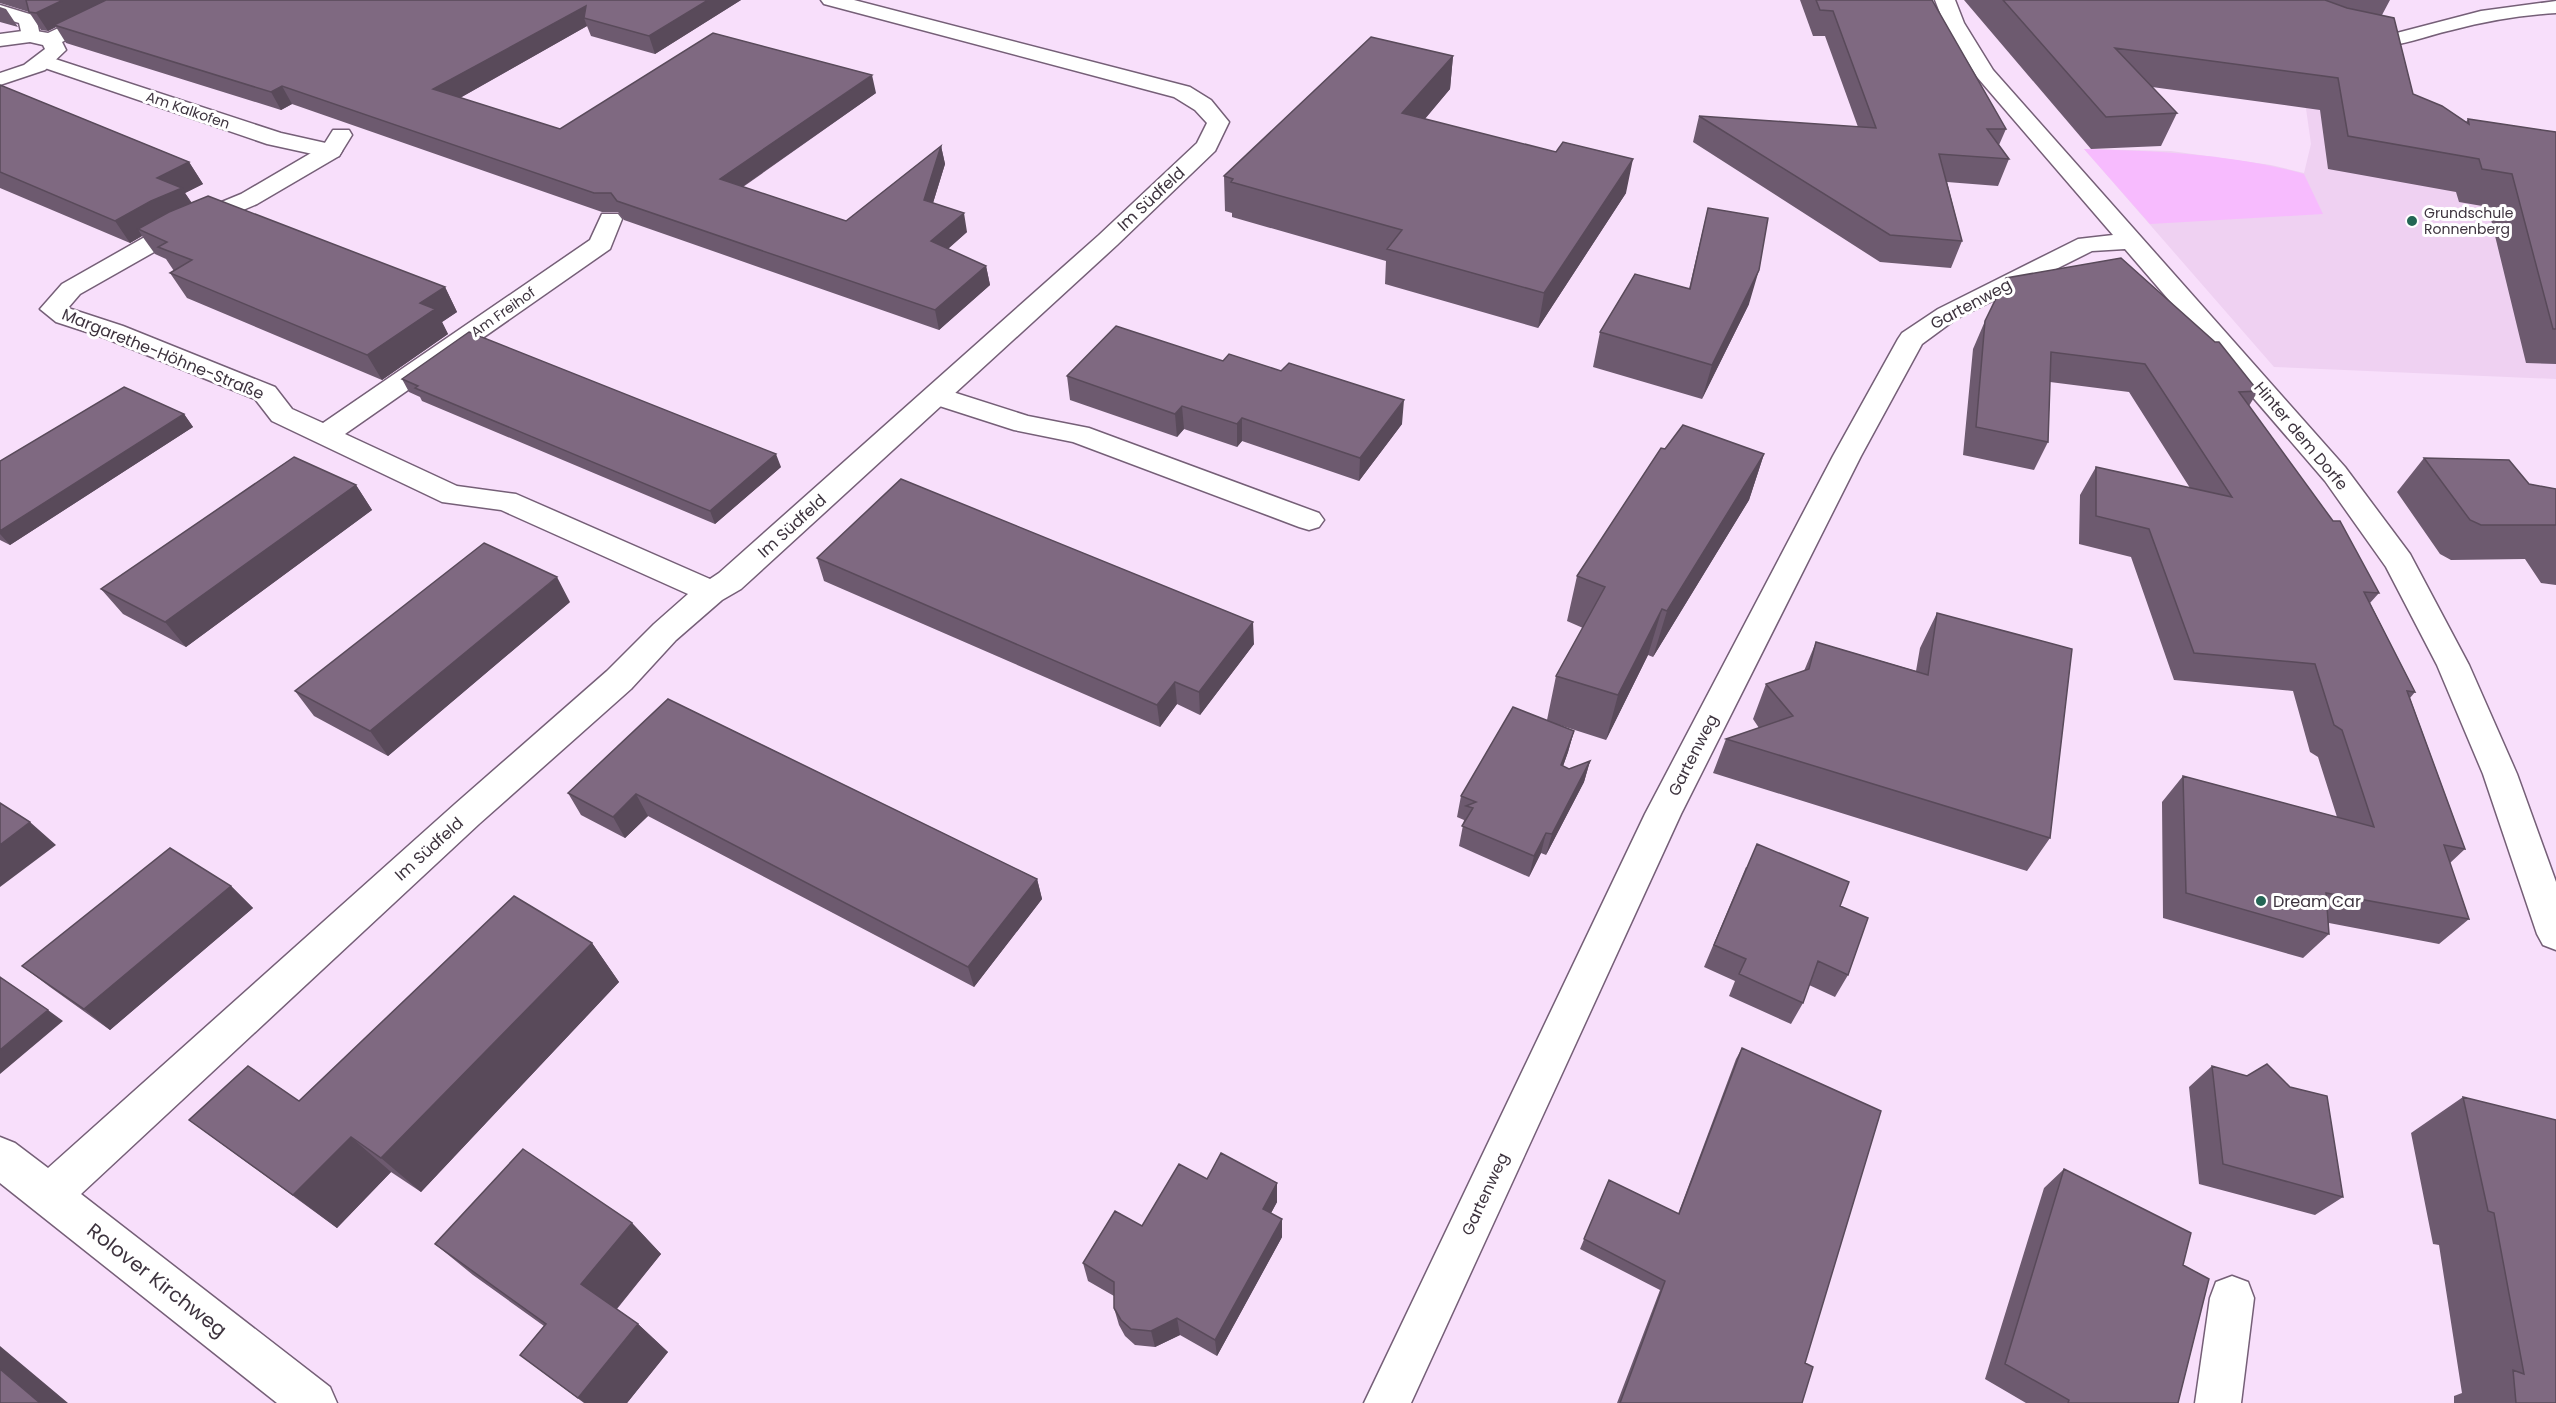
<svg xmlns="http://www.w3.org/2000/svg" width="2556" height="1403" viewBox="0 0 2556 1403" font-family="Poppins,sans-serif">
  <rect width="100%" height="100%" fill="#f8dffb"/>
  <path fill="#efd1f2" d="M 2295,31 L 2393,123 L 2556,166 L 2556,379 L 2274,367 L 2084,149 L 2171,151 L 2271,165 L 2304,173 L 2311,144 Z"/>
  <path fill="#f7bbfe" d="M 2084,149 C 2158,151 2232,154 2304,174 L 2323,214 L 2150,224 Z"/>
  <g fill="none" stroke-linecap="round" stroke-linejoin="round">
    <defs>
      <path id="service" d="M 0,5 L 36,16 L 40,36 L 37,40 L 23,40 L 19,23 L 0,17 Z
        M 46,56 L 281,133 L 339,146 L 342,151 L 339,156 L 331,158 L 267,144 L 39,66 L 36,62 L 39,58 Z
        M 937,387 L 1028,416 L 1089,428 L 1319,513 L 1324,520 L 1319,527 L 1309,530 L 1299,527 L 1073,442 L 1014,430 L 927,402 L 923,396 L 927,390 Z
        M 2232,1276 L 2248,1282 L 2254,1298 L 2241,1403 L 2195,1403 L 2210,1298 L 2216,1282 Z"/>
      <path id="minor" d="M 117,0 L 143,0 L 140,4 L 62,42 L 66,50 L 45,70 L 0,85 L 0,73 L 24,65 L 45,49 L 43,45 L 30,42 L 0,46 L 0,34 L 30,30 L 48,33 Z
        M 821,0 L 854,0 L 1190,87 L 1211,100 L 1229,122 L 1215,151 L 1117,245 L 741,589 L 722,600 L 676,640 L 631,689 L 479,824 L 81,1194 L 330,1387 L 337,1403 L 277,1403 L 0,1183 L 0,1137 L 15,1143 L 48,1168 L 455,804 L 607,671 L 654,624 L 688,594 L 501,510 L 442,502 L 272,421 L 255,399 L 105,338 L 56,322 L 40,309 L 62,284 L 166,225 L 241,194 L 323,146 L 333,130 L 349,130 L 352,135 L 339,156 L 257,204 L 184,235 L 80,294 L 68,308 L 123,326 L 275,387 L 292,409 L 323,423 L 590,240 L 602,214 L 618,214 L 622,219 L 610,249 L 345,434 L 457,486 L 516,494 L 710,579 L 719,573 L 1099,235 L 1197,143 L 1207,123 L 1195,110 L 1174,97 L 824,4 Z
        M 1935,0 L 1955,0 L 1964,23 L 1993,70 L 2345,467 L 2410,554 L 2469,665 L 2517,774 L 2556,882 L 2556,950 L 2543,945 L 2537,934 L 2483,774 L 2437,665 L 2386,567 L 2325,481 L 2125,249 L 2092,251 L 1956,319 L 1922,344 L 1861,456 L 1681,814 L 1411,1403 L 1364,1403 L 1645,814 L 1833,456 L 1898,339 L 1902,333 L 1938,309 L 2078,239 L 2113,235 L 1977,77 L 1944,23 Z
        M 2556,1 L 2556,13 C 2521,15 2486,21 2452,30 C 2413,39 2390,53 2349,42 L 2346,38 L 2349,34 L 2389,35 L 2481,11 Z"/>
    </defs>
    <use href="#service" stroke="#755f77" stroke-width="3"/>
    <use href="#minor" stroke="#755f77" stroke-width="3"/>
    <use href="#service" fill="#fff" fill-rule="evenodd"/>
    <use href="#minor" fill="#fff" fill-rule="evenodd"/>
  </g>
  <path fill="#6d5a6f" d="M 0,0 L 741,0 L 655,54 L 591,36 L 587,26 L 460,98 L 560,129 L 876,93 L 743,187 L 846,221 L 941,146 L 945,164 L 933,203 L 967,232 L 948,249 L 986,266 L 990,285 L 939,330 L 624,220 L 618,212 L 602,212 L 292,104 L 281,110 L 66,43 L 56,27 L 48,31 L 41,30 L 29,12 L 0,3 Z
    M 1800,0 L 1932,0 L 2006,129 L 1999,145 L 2009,159 L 1998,186 L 1947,182 L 1962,241 L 1951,268 L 1880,262 L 1693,142 L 1699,116 L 1858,127 L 1825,36 L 1813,36 Z
    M 1964,0 L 2390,0 L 2382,15 L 2413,94 L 2466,122 L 2468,119 L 2556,132 L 2556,364 L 2526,363 L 2488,207 L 2459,202 L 2456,192 L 2328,169 L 2320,110 L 2152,87 L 2177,113 L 2161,146 L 2091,149 Z
    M 0,7 L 6,9 L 18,27 L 0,22 Z
    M 1453,56 L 1450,89 L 1425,119 L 1626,193 L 1538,328 L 1385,284 L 1386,261 L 1232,217 L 1232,213 L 1225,211 L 1224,176 Z
    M 0,85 L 189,162 L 203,184 L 185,193 L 192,203 L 445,287 L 457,312 L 442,322 L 448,334 L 382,380 L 187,298 L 170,273 L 174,271 L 166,259 L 155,254 L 142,236 L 130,243 L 0,188 Z
    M 1708,208 L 1749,304 L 1702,399 L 1593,367 L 1600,332 L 1689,289 Z
    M 1985,321 L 2258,391 L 2249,406 L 2379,593 L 2370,603 L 2415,692 L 2410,698 L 2465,849 L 2450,863 L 2469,919 L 2439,944 L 2329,923 L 2329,934 L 2303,958 L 2163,918 L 2162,802 L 2183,776 L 2337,817 L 2318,757 L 2310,752 L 2293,691 L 2174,680 L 2131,557 L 2079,544 L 2080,495 L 2096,467 L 2190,488 L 2129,392 L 2050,382 L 2048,442 L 2034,470 L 1963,455 L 1973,349 Z
    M 1067,376 L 1402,424 L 1359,481 L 1242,441 L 1237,447 L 1184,429 L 1177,437 L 1070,400 Z
    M 402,379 L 781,467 L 715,524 L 422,401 L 420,397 L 409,392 Z
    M 184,414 L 193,427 L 10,545 L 0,540 L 0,461 Z
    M 1665,449 L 1764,454 L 1749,500 L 1653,657 L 1648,655 L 1606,740 L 1553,723 L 1574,731 L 1568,752 L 1563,766 L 1569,769 L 1590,761 L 1584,782 L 1546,855 L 1541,853 L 1529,877 L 1459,846 L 1464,820 L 1457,817 L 1461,796 L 1547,720 L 1556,676 L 1583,628 L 1567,621 L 1577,576 Z
    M 2424,458 L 2529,484 L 2556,489 L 2556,585 L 2541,583 L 2525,559 L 2451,560 L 2440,554 L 2397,492 Z
    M 356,485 L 372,510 L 186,647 L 123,614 L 101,589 Z
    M 817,558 L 1254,644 L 1200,715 L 1177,704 L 1160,727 L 824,581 Z
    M 570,602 L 388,756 L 314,716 L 295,691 Z
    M 1937,613 L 2050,838 L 2027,871 L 1713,773 L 1726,739 L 1759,728 L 1753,719 L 1766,684 L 1804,671 L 1816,642 L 1916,671 L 1920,648 Z
    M 668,699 L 1037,879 L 1042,899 L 974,987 L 648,816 L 625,838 L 581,815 L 568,793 Z
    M 1746,867 L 1840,906 L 1848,975 L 1835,997 L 1809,985 L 1803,1003 L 1791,1024 L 1729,996 L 1735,981 L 1704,967 Z
    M 231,886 L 253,908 L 110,1030 L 50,987 L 22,966 Z
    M 592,943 L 619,982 L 421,1192 L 391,1172 L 337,1228 L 189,1120 L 299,1101 Z
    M 1742,1048 L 1805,1363 L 1802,1403 L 1617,1403 L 1660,1290 L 1580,1249 L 1609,1180 L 1678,1214 L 1736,1059 Z
    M 2212,1066 L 2343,1197 L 2315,1215 L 2199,1184 L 2189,1087 Z
    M 2463,1097 L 2556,1403 L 2454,1403 L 2454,1396 L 2462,1393 L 2439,1245 L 2433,1244 L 2411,1133 Z
    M 2064,1169 L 2183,1265 L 2178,1403 L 2026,1403 L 1985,1379 L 2044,1188 Z
    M 1207,1179 L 1277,1183 L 1277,1202 L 1271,1213 L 1282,1237 L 1217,1356 L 1180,1335 L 1155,1347 L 1135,1345 L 1125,1336 L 1119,1325 L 1114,1308 L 1114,1296 L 1088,1281 L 1083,1263 L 1142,1226 Z
    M 632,1223 L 661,1254 L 617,1309 L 638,1324 L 668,1352 L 627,1403 L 584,1403 L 520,1355 L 544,1326 L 473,1275 L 435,1244 Z"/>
  <path fill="#594a5a" d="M 63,0 L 112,0 L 54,25 L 56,27 L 48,31 L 36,13 Z
    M 708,0 L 741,0 L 655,54 L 649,36 Z
    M 586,6 L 584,18 L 587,26 L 442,108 L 433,89 Z
    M 1453,56 L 1450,89 L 1400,148 L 1402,113 Z
    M 872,75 L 876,93 L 726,198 L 720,179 Z
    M 282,86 L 292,104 L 281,110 L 271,92 Z
    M 941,146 L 945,164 L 928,219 L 924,200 Z
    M 1633,159 L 1626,193 L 1538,328 L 1544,293 Z
    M 189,162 L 203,184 L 185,193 L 196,210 L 138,229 L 142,236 L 130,243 L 115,221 L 157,178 Z
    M 964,213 L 967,232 L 935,260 L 931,241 Z
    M 986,266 L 990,285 L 939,330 L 935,310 Z
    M 1759,270 L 1749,304 L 1702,399 L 1712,365 Z
    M 445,287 L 457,312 L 442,322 L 448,334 L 382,380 L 367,355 L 420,303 Z
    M 1404,400 L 1402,424 L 1359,481 L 1360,458 Z
    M 1182,406 L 1184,429 L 1177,437 L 1175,414 Z
    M 184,414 L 193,427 L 10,545 L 0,534 L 0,531 Z
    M 1242,418 L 1242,441 L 1237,447 L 1237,424 Z
    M 776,454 L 781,467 L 715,524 L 710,511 Z
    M 1764,454 L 1749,500 L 1653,657 L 1667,611 Z
    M 356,485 L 372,510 L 186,647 L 165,622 Z
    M 557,577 L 570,602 L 388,756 L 370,731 Z
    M 1662,609 L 1648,655 L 1606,740 L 1618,695 Z
    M 1253,622 L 1254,644 L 1200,715 L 1199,692 Z
    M 1175,682 L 1177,704 L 1160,727 L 1157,705 Z
    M 1574,731 L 1568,752 L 1556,786 L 1561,765 Z
    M 1590,761 L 1584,782 L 1546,855 L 1552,834 Z
    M 636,794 L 648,816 L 625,838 L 613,817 Z
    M 30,822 L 56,845 L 0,887 L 0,845 Z
    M 1546,833 L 1541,853 L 1529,877 L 1534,856 Z
    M 1037,879 L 1042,899 L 974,987 L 968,967 Z
    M 231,886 L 253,908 L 110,1030 L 84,1009 Z
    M 592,943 L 619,982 L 421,1192 L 381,1158 Z
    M 48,1010 L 63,1021 L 0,1074 L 0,1050 Z
    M 351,1137 L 391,1172 L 337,1228 L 293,1195 Z
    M 1277,1183 L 1277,1202 L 1263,1228 L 1263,1209 Z
    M 1282,1219 L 1282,1237 L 1217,1356 L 1215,1340 Z
    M 632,1223 L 661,1254 L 613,1313 L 581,1284 Z
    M 1177,1318 L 1180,1335 L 1155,1347 L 1151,1331 Z
    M 638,1324 L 668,1352 L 627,1403 L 585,1403 L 578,1398 Z
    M 0,1346 L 68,1403 L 40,1403 L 0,1369 Z"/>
  <path fill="#7f6981" stroke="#594a5a" stroke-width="1.5" d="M 26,0 L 63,0 L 36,13 L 29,12 Z
    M 106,0 L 708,0 L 649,36 L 584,18 L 586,6 L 433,89 L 560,129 L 713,33 L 872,75 L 720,179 L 846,221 L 941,146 L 924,200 L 964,213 L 931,241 L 986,266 L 935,310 L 617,201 L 611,193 L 594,193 L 282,86 L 271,92 L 54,25 Z
    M 1816,0 L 1932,0 L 2006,129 L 1987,129 L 2009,159 L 1939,154 L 1962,241 L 1890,235 L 1699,116 L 1876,128 L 1833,11 L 1820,10 Z
    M 2003,0 L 2325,0 L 2347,8 L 2394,18 L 2413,94 L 2442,106 L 2469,124 L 2468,119 L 2556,132 L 2556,329 L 2553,329 L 2512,174 L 2482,169 L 2479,159 L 2348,136 L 2338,78 L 2115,48 L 2177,113 L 2106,117 Z
    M 1371,37 L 1453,56 L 1402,113 L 1556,152 L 1563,142 L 1633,159 L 1544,293 L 1387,249 L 1402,230 L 1231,182 L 1233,179 L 1224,176 Z
    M 0,85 L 189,162 L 157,178 L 182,188 L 151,201 L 115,221 L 0,172 Z
    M 208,196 L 445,287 L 420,303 L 435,309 L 367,355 L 170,273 L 192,260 L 158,247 L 167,242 L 138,229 L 169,212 Z
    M 1708,208 L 1768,218 L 1759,270 L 1712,365 L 1600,332 L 1635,274 L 1690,289 Z
    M 2121,258 L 2215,342 L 2219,342 L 2258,391 L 2239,392 L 2333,521 L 2340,521 L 2379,593 L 2364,592 L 2415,692 L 2407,691 L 2465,849 L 2444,845 L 2469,919 L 2326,893 L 2329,934 L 2186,893 L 2183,776 L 2374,827 L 2342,730 L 2334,725 L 2315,664 L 2194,653 L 2149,529 L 2096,516 L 2096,467 L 2232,497 L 2145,364 L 2051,352 L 2048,442 L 1976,427 L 1985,321 L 2006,278 Z
    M 1116,326 L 1223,361 L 1229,354 L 1281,371 L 1289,363 L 1404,400 L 1360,458 L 1242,418 L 1237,424 L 1182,406 L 1175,414 L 1067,376 Z
    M 469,332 L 776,454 L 710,511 L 415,388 L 418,386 L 402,379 Z
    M 124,387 L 184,414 L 0,531 L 0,461 Z
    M 1683,425 L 1764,454 L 1667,611 L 1662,609 L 1618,695 L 1556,676 L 1605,587 L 1577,576 L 1661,448 L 1665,449 Z
    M 294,457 L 356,485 L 165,622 L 101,589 Z
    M 2424,458 L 2509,460 L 2529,484 L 2556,489 L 2556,525 L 2481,525 L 2470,520 Z
    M 901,479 L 1253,622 L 1199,692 L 1175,682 L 1157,705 L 817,558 Z
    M 484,543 L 557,577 L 370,731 L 295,691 Z
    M 1937,613 L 2072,649 L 2050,838 L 1726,739 L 1793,716 L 1766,684 L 1809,669 L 1816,642 L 1928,675 Z
    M 668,699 L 1037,879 L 968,967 L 636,794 L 613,817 L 568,793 Z
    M 1513,707 L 1574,731 L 1561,765 L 1569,769 L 1590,761 L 1552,834 L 1546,833 L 1534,856 L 1462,826 L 1473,808 L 1466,806 L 1476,802 L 1461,796 Z
    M 0,803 L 30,822 L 0,845 Z
    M 1757,844 L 1849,882 L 1840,906 L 1868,918 L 1848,975 L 1818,961 L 1803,1003 L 1739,974 L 1746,959 L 1714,945 Z
    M 170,848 L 231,886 L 84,1009 L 22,966 Z
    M 514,896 L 592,943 L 381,1158 L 351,1137 L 293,1195 L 189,1120 L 248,1066 L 299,1101 Z
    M 0,977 L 48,1010 L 0,1050 Z
    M 1742,1048 L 1881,1111 L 1805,1363 L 1813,1367 L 1802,1403 L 1620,1403 L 1665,1281 L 1584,1239 L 1609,1180 L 1679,1214 Z
    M 2267,1064 L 2290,1087 L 2327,1096 L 2343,1197 L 2223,1164 L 2212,1066 L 2247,1076 Z
    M 2463,1097 L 2556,1120 L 2556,1403 L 2516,1403 L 2513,1370 L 2524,1374 L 2494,1213 L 2488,1211 Z
    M 523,1149 L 632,1223 L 581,1284 L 638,1324 L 578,1398 L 520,1355 L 546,1324 L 435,1244 Z
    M 1221,1153 L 1277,1183 L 1263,1209 L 1282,1219 L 1215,1340 L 1177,1318 L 1151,1331 L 1131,1329 L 1121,1320 L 1114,1308 L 1114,1282 L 1083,1263 L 1115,1211 L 1142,1226 L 1179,1164 L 1207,1179 Z
    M 2064,1169 L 2191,1233 L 2183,1265 L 2209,1279 L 2178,1403 L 2068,1403 L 2069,1400 L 2005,1364 Z
    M 0,1369 L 40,1403 L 0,1403 Z"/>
  <g fill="#246655" stroke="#fff" stroke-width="2">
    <circle cx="2412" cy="221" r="6"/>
    <circle cx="2261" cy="901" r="6"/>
  </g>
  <g text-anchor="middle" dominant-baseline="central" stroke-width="6" stroke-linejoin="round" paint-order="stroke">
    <g font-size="14" fill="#3d333e" stroke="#fff">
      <text transform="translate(188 110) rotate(19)">Am Kalkofen</text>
      <text transform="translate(503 312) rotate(-35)">Am Freihof</text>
    </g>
    <g font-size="14" fill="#3d333e" stroke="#fff" text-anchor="start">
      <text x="2424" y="213">Grundschule<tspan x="2424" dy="16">Ronnenberg</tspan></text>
    </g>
    <g font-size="16" fill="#3d333e" stroke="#fff">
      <text transform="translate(1151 199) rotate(-43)">Im Südfeld</text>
      <text transform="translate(1971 304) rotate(-28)">Gartenweg</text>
      <text transform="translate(163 354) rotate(22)">Margarethe-Höhne-Straße</text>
      <text transform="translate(2301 436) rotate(50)">Hinter dem Dorfe</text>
      <text transform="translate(792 526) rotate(-42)">Im Südfeld</text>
      <text transform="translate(1693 755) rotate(-63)">Gartenweg</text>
      <text transform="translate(429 849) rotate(-42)">Im Südfeld</text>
      <text transform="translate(1485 1194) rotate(-65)">Gartenweg</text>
    </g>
    <g font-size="16" fill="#3d333e" stroke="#fff" text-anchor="start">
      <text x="2273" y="901">Dream Car</text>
    </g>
    <g font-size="20" fill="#3d333e" stroke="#fff">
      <text transform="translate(157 1280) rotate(38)">Rolover Kirchweg</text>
    </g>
  </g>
</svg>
